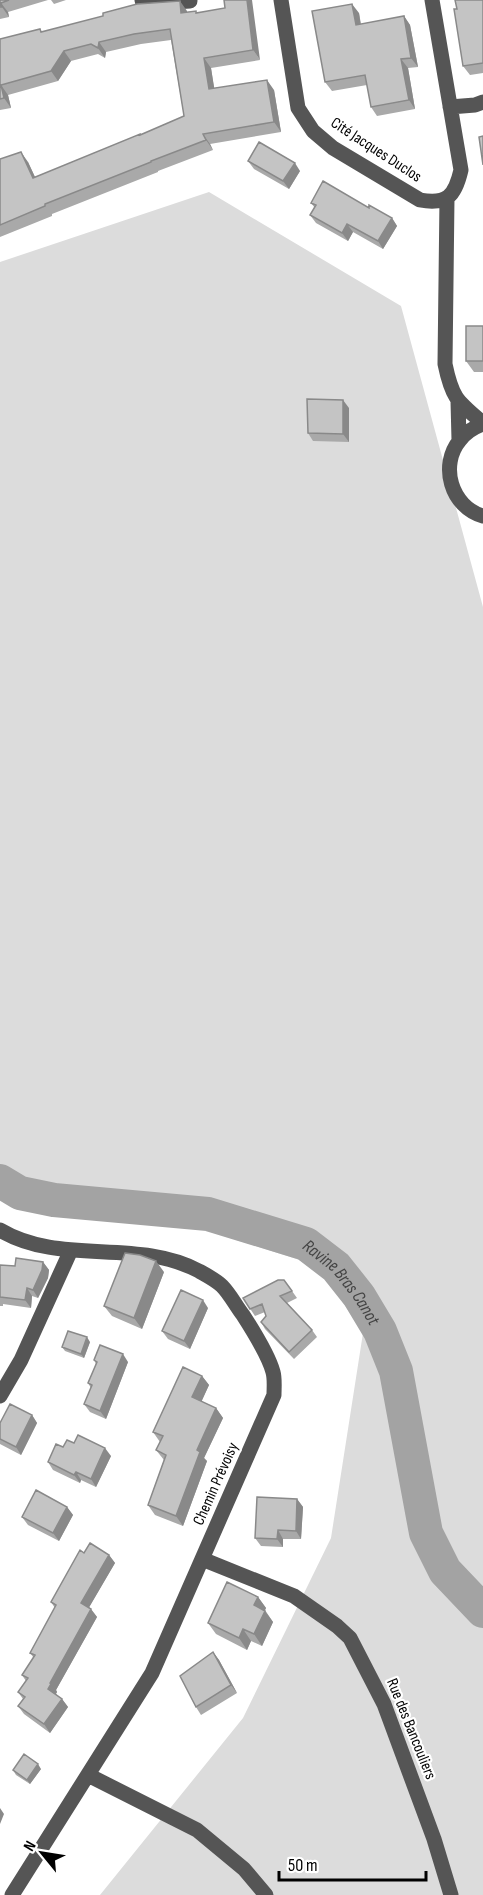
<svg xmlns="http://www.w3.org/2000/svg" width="483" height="1895" viewBox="0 0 483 1895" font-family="'Sofia Sans Condensed',sans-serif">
  <rect width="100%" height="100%" fill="#fff"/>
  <path fill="#dcdcdc" d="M 209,192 L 401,306 L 483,607 L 483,1895 L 100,1895 L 243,1718 L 331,1538 L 363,1333 L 319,1266 L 158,1215 L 0,1190 L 0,262 Z"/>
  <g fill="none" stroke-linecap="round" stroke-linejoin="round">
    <path stroke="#a3a3a3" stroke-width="34" id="s1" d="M 0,1181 L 20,1193 L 54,1200 L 208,1214 L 306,1244 L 336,1267 L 359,1296 L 380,1331 L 396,1371 L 426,1533 L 445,1571 L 483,1611"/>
    <path stroke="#555" stroke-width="15" d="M 142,0 L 143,4 L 190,1
      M 281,0 L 298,108 L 313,131 L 333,148 L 420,200 C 447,205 455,196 461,170 L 432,0
      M 450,107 L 475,105 L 483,102
      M 447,198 L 445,364 C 452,398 457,401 483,423
      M 458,401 L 459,440
      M 483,424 C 474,427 466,432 460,440 C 439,465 451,507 483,516
      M 0,1230 C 60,1266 137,1238 199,1271 C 206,1275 216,1280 222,1286 C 230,1294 236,1306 243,1315 C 252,1329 269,1357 273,1372 C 275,1379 274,1387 274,1395 L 152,1673 L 12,1895
      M 0,1396 L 21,1360 L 71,1250
      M 202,1559 L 294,1596 L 337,1626 L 350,1638 L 384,1704 L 434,1839 L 451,1895
      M 88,1775 L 197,1830 L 244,1869 L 266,1895"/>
  </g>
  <path fill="#a9a9a9" d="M 0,0 L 48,0 L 8,12 L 9,17 L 0,19 Z
    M 51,0 L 66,0 L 54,4 Z
    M 483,0 L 483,73 L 470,75 L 463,66 L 457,9 Z
    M 225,8 L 260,60 L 211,68 L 214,88 L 274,90 L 281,132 L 210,144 L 213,150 L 158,171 L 158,172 L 52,214 L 52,216 L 0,237 L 0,159 L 28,162 L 35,177 L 141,135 L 184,116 L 171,40 L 141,44 L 106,52 L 105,58 L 98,54 L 71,61 L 58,81 L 8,95 L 11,108 L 0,110 L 0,39 L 40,29 L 42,32 L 187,11 L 187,12 L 196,11 L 197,13 Z
    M 359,13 L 361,24 L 404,16 L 410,25 L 418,67 L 408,68 L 415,109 L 377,116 L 371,107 L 367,85 L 332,91 L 325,82 Z
    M 248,161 L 300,171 L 289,189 L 254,169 Z
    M 311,203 L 369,208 L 392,218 L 397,226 L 383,249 L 353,232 L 348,241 L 316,223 L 310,215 L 315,208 Z
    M 483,326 L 483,372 L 474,372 L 466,361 Z
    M 349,408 L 349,442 L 313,441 L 308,433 Z
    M 43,1262 L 49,1270 L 48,1278 L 38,1298 L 32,1296 L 31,1308 L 3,1304 L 3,1306 L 0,1306 L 0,1265 L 15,1266 Z
    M 164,1272 L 142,1329 L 112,1316 L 104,1306 Z
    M 292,1291 L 297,1298 L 287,1303 L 312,1330 L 317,1337 L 294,1359 L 265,1329 L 261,1322 L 266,1316 L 265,1312 L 255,1316 L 243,1298 Z
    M 208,1308 L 190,1349 L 168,1339 L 162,1331 Z
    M 90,1342 L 84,1358 L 65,1351 L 62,1347 Z
    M 94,1360 L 128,1362 L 106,1419 L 90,1412 L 84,1404 L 91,1388 L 88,1383 L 96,1364 Z
    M 202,1376 L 209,1385 L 201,1402 L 216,1408 L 223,1418 L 204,1458 L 207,1461 L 183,1526 L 155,1515 L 148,1505 L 164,1460 L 156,1450 L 160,1442 L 153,1432 Z
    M 32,1415 L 37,1423 L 21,1455 L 0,1444 L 0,1423 Z
    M 74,1443 L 111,1456 L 96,1487 L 81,1480 L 80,1483 L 53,1470 L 48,1462 L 63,1447 Z
    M 297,1499 L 303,1507 L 301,1539 L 283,1539 L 283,1547 L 261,1546 L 255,1538 Z
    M 67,1507 L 73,1515 L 59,1541 L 28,1525 L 22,1517 Z
    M 84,1553 L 109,1555 L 115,1563 L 89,1607 L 97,1617 L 56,1690 L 57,1692 L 56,1694 L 62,1699 L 68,1707 L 50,1733 L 24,1714 L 18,1706 L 23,1699 L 18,1692 L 26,1681 L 22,1675 L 34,1658 L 30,1653 L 55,1608 L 51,1602 Z
    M 258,1597 L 266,1608 L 265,1610 L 273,1622 L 262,1646 L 251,1641 L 247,1650 L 216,1634 L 208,1623 Z
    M 213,1652 L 219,1660 L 237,1693 L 201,1715 L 196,1707 Z
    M 41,1769 L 30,1784 L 16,1775 L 13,1770 Z"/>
  <path fill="#898989" d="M 247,0 L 252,0 L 260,60 L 253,50 Z
    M 180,1 L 187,11 L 188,23 L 181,13 Z
    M 1,3 L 8,12 L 9,17 L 2,7 Z
    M 352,4 L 359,13 L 362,34 L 356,25 Z
    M 404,16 L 410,25 L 418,67 L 411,58 Z
    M 99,42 L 106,52 L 105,58 L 98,48 Z
    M 64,51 L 71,61 L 58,81 L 51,71 Z
    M 204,58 L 211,68 L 216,99 L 209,89 Z
    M 401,59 L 408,68 L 415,109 L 409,100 Z
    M 267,80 L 274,90 L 281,132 L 274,122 Z
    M 1,85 L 8,95 L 11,108 L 4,98 Z
    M 203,134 L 210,144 L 213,150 L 206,140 Z
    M 21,152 L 28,162 L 40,188 L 33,178 Z
    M 295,163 L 300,171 L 289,189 L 283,181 Z
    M 392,218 L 397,226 L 383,249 L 378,241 Z
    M 347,224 L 353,232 L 348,241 L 342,233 Z
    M 343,400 L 349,408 L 349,442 L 343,434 Z
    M 156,1261 L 164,1272 L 142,1329 L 134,1318 Z
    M 43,1262 L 49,1270 L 48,1278 L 38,1298 L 33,1290 Z
    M 27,1288 L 32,1296 L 31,1308 L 25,1300 Z
    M 203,1300 L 208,1308 L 190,1349 L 184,1341 Z
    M 87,1337 L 90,1342 L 84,1358 L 81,1354 Z
    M 123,1354 L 128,1362 L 106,1419 L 100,1411 Z
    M 202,1376 L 209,1385 L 199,1407 L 192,1397 Z
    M 216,1408 L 223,1418 L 204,1458 L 207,1461 L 183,1526 L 176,1516 L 197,1450 Z
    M 32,1415 L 37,1423 L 21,1455 L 16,1447 Z
    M 105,1448 L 111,1456 L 96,1487 L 91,1479 Z
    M 76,1472 L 81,1480 L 80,1483 L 74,1475 Z
    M 297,1499 L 303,1507 L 301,1539 L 296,1531 Z
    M 67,1507 L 73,1515 L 59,1541 L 53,1533 Z
    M 278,1530 L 283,1539 L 283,1547 L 277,1539 Z
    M 109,1555 L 115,1563 L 87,1611 L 81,1603 Z
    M 258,1597 L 266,1608 L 262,1616 L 254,1605 Z
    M 91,1609 L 97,1617 L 56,1690 L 57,1692 L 54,1697 L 48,1689 L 50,1683 Z
    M 265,1611 L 273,1622 L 262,1646 L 254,1634 Z
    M 243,1629 L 251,1641 L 247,1650 L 239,1638 Z
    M 213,1652 L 219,1660 L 237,1693 L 231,1685 Z
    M 62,1699 L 68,1707 L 50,1733 L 44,1724 Z
    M 38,1764 L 41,1769 L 30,1784 L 27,1780 Z
    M 0,1808 L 4,1814 L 0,1824 Z"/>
  <path fill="#c4c4c4" stroke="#898989" stroke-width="1.5" d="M 0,0 L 9,0 L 1,3 L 2,7 L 0,7 Z
    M 224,0 L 247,0 L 253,50 L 204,58 L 209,89 L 267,80 L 274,122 L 203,134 L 206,140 L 151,161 L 151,162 L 45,204 L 45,206 L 0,225 L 0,159 L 21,152 L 33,178 L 140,134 L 140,135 L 184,116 L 170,29 L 134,34 L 99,42 L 98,48 L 91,44 L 64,51 L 51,71 L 1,85 L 4,98 L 0,99 L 0,39 L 40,29 L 41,32 L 103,16 L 103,13 L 137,4 L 180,1 L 181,13 L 196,11 L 196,13 L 225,8 Z
    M 455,0 L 483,0 L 483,63 L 463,66 L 454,9 L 457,9 Z
    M 352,4 L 356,25 L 404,16 L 411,58 L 401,59 L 409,100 L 371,107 L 365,75 L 325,82 L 312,11 Z
    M 483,136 L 483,165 L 479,137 Z
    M 259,142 L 295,163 L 283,181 L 248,161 Z
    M 323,181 L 369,208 L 369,205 L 392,218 L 378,241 L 347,224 L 342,233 L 310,215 L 316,205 L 311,203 Z
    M 466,326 L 483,326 L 483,361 L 466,361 Z
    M 307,399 L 343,400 L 343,434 L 308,433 Z
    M 125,1253 L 140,1255 L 156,1261 L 134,1318 L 104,1306 Z
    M 16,1258 L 43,1262 L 42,1270 L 33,1290 L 27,1288 L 25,1300 L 0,1297 L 0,1265 L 15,1266 Z
    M 278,1280 L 284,1280 L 292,1291 L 280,1296 L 312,1330 L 289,1352 L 261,1322 L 266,1316 L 262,1304 L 250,1309 L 243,1298 Z
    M 181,1290 L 203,1300 L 184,1341 L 162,1331 Z
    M 68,1331 L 87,1337 L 81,1354 L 62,1347 Z
    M 100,1345 L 123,1354 L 100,1411 L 84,1404 L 92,1385 L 88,1383 L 97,1362 L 94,1360 Z
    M 183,1367 L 202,1376 L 192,1397 L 216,1408 L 197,1450 L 200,1452 L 176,1516 L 148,1505 L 166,1455 L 156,1450 L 163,1436 L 153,1432 Z
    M 10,1404 L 32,1415 L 16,1447 L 0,1439 L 0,1423 Z
    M 78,1435 L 105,1448 L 91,1479 L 76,1472 L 74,1475 L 48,1462 L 56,1444 L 63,1447 L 67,1440 L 74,1443 Z
    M 36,1490 L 67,1507 L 53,1533 L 22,1517 Z
    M 257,1497 L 297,1499 L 296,1531 L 278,1530 L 277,1539 L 255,1538 Z
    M 90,1543 L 109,1555 L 81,1603 L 91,1609 L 50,1683 L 51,1684 L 48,1689 L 62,1699 L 44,1724 L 18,1706 L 25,1697 L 18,1692 L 28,1678 L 22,1675 L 35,1655 L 30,1653 L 56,1605 L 51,1602 L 80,1550 L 84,1553 Z
    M 227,1582 L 258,1597 L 254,1605 L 265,1611 L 254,1634 L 243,1629 L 239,1638 L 208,1623 Z
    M 213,1652 L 231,1685 L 196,1707 L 180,1676 Z
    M 24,1754 L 38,1764 L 27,1780 L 13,1770 Z"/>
  <g text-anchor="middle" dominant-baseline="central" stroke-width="4.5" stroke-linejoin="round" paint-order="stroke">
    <g font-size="16" fill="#000" stroke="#fff">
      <text transform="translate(376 150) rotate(33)">Cité Jacques Duclos</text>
      <text transform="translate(216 1484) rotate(-66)">Chemin Prévoisy</text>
      <text transform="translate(411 1729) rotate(68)">Rue des Bancouliers</text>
    </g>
    <g font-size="18" font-style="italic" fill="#444" stroke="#fff">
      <text stroke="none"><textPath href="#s1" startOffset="368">Ravine Bras Canot</textPath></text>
    </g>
  </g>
  <g transform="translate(42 1853) rotate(300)" stroke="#ffffff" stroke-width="4.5" paint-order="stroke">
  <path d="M0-4.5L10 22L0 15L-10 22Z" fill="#000000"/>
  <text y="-9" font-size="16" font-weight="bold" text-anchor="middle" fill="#000000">N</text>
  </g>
  <path d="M279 1871v9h147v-9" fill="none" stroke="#000000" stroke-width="3"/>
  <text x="288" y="1871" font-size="18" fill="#000000" stroke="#ffffff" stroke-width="4.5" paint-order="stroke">50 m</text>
</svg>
